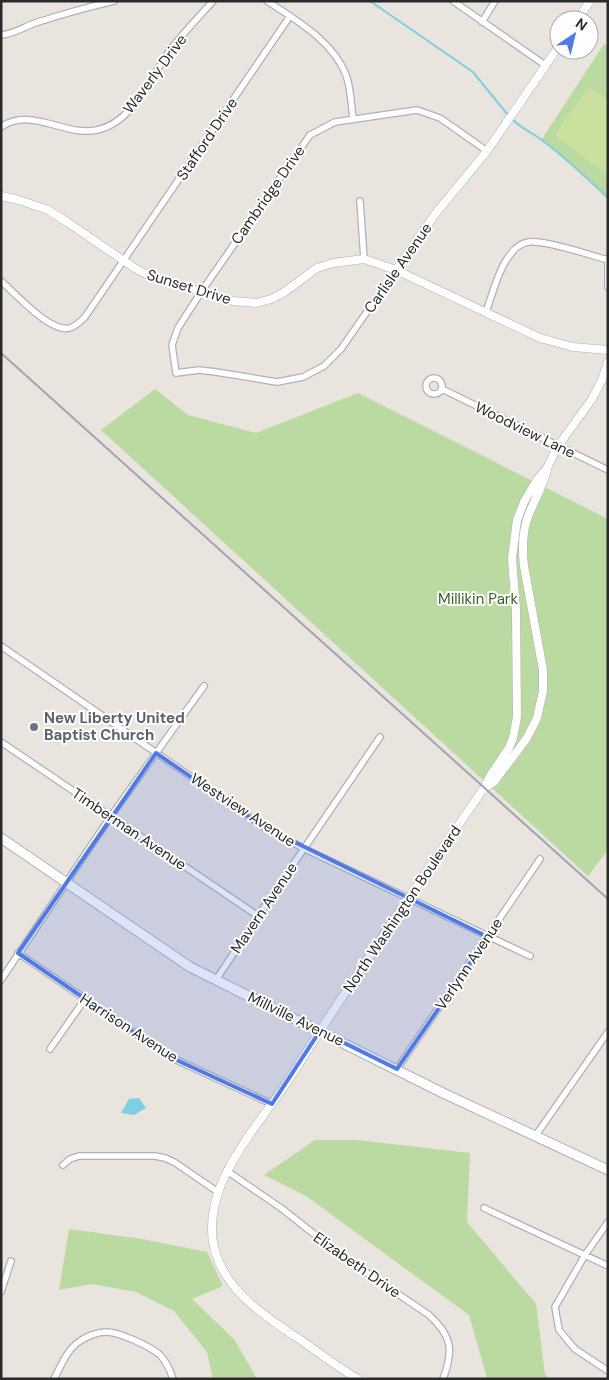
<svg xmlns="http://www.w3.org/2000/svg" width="609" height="1380" viewBox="0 0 609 1380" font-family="'DM Sans',sans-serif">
  <rect width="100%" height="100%" fill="#eae4de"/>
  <path fill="#badaa1" d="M 604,44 L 608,46 L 608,198 L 582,173 L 542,139 Z
    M 155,389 L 188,415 L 256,433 L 358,393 L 608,519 L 608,850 L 588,876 L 101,430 Z
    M 315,1140 L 357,1140 L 470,1153 L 467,1222 L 536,1304 L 545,1375 L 551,1379 L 487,1378 L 469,1315 L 306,1196 L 264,1175 Z
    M 69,1229 L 142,1239 L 207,1252 L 223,1286 L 192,1299 L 234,1339 L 257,1379 L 213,1379 L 207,1352 L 174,1311 L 136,1292 L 92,1284 L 59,1290 Z"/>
  <path fill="#cae09e" d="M 589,87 L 608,100 L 608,175 L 557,137 L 556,132 Z"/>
  <path fill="#7ecfe0" d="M 139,1098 L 146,1108 L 134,1115 L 121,1113 L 129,1099 Z"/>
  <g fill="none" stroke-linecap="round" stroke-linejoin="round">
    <path stroke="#7ecfe0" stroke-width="2" d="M 370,1 L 473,72 L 508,115
      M 511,118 C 520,128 533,133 543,141 C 566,158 587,178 608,198"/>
    <defs>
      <path id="minor" d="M 267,1 C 296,20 333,41 346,75 C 351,88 351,105 353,118
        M 453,1 L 545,65
        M 482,22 L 495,1
        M 1,35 C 15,34 25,26 38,22 C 63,14 88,7 114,1
        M 1,127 C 32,106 64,137 97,130 C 132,123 149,80 168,53 C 181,35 198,18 213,1
        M 360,201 L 364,259
        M 608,258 L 608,287
        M 396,270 L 341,349 L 324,366 L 303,377 L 277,382 L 216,372 L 199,370 L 176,373 L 172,345 L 178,328 L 201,292 L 310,135 L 335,122 L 417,110 L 440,118 L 487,151
        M 1,281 C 15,293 51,334 70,328 C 76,326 81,321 85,317 L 290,16
        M 486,312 C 492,295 499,268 510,255 C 514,249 521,243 529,242 C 545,240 590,255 608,260
        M426 386a8 8 0 1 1 16 0a8 8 0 1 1-16 0Z
        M 442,389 L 608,470
        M 1,646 L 264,827 L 303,848 L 530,956
        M 1,742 L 258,916
        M 18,953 L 170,1057 L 272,1104
        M 1,980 L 111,816 L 204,686
        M 216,980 L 258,916 L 380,737
        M 50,1049 L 85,999
        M 397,1069 L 540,859
        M 536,1135 L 608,1032
        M 63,1165 L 70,1159 L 79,1156 L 155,1156 L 165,1158 L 174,1162 L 218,1192
        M 227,1171 L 281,1208 L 342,1256 L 429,1315 C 452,1336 454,1350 443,1379
        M 484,1208 L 608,1266
        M 608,1222 L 585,1255 L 555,1307 L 559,1330 L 575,1349 L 608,1371
        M 1,1292 L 11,1261
        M 54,1379 C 61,1366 67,1349 80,1341 C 87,1336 98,1332 106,1332 C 119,1332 150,1346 160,1355 C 166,1361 170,1370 173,1379"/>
      <path id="tertiary" d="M 577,20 L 590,1
        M 1,196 L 19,200 L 48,210 L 67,222 L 136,269 L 150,276 L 233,301 L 256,303 L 271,299 L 283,293 L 317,268 L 333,263 L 364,259 L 396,270 L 540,338 L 573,347 L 608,350
        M 396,270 L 436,213 L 487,151 L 559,46
        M 485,788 L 494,782 L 527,738 L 537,718 L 543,691 L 543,670 L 524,566 C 522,549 522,531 529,514 C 535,499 543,486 547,470
        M 358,1379 C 339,1368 322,1355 305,1343 C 268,1318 225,1293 214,1247 C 208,1222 216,1192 228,1170 C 246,1134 274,1104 295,1070 C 356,974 420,881 484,788 L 490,776 L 509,748 L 513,738 L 517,717 L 516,611 L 512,558 L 517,520 L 524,502 L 537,480 L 547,468 L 558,446 L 592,399 L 602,380 L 608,362"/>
      <path id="secondary" d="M 1,838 L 190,967 L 443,1093 L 608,1170"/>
    </defs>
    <use href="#minor" stroke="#aeb1b9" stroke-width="8"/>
    <use href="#tertiary" stroke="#aeb1b9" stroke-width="9"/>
    <use href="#secondary" stroke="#aeb1b9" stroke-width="11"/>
    <use href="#minor" stroke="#fff" stroke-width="5.5"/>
    <use href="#tertiary" stroke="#fff" stroke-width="8"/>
    <use href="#secondary" stroke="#fff" stroke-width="9"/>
    <path stroke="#a1a5b2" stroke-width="2" d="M 1,353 L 608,899"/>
  </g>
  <path fill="#527ae4" fill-opacity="0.2" stroke="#527ae4" stroke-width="4" stroke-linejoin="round" d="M 156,753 L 264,827 L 488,937 L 397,1069 L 320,1031 L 272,1104 L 170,1057 L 18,953 Z"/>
  <circle fill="#6b7280" stroke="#fff" stroke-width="2" cx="34" cy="727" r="5"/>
  <g text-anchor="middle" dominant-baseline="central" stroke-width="4" stroke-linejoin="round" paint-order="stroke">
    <g font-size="15" fill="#2a2a2a" stroke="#fff">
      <text transform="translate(155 74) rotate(-53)">Waverly Drive</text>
      <text transform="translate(207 139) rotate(-56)">Stafford Drive</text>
      <text transform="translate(268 195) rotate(-55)">Cambridge Drive</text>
      <text transform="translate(398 268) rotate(-55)">Carlisle Avenue</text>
      <text transform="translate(189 287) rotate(17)">Sunset Drive</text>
      <text transform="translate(525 430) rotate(26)">Woodview Lane</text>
      <text transform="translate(243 810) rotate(33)">Westview Avenue</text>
      <text transform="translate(129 829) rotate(34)">Timberman Avenue</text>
      <text transform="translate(264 908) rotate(-56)">Mavern Avenue</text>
      <text transform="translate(402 909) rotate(-56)">North Washington Boulevard</text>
      <text transform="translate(469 964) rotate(-56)">Verlynn Avenue</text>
      <text transform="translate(296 1019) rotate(26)">Millville Avenue</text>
      <text transform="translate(129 1028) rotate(33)">Harrison Avenue</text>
      <text transform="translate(357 1265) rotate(35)">Elizabeth Drive</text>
    </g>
    <g font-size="15" fill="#355f23" stroke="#fff">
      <text x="478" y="599">Millikin Park</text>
    </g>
    <g font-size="15" font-weight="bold" fill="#5b616d" stroke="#fff" text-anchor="start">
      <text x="44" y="718">New Liberty United<tspan x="44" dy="17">Baptist Church</tspan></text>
    </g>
  </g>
  <rect width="609" height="1380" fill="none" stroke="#2a2a2a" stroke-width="5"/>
  <g transform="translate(574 35) rotate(35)"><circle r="24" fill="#ffffff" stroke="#aaaaaa"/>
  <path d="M0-4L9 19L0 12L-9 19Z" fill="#527ae4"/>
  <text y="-8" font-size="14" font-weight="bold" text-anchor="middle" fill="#2a2a2a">N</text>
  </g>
</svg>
